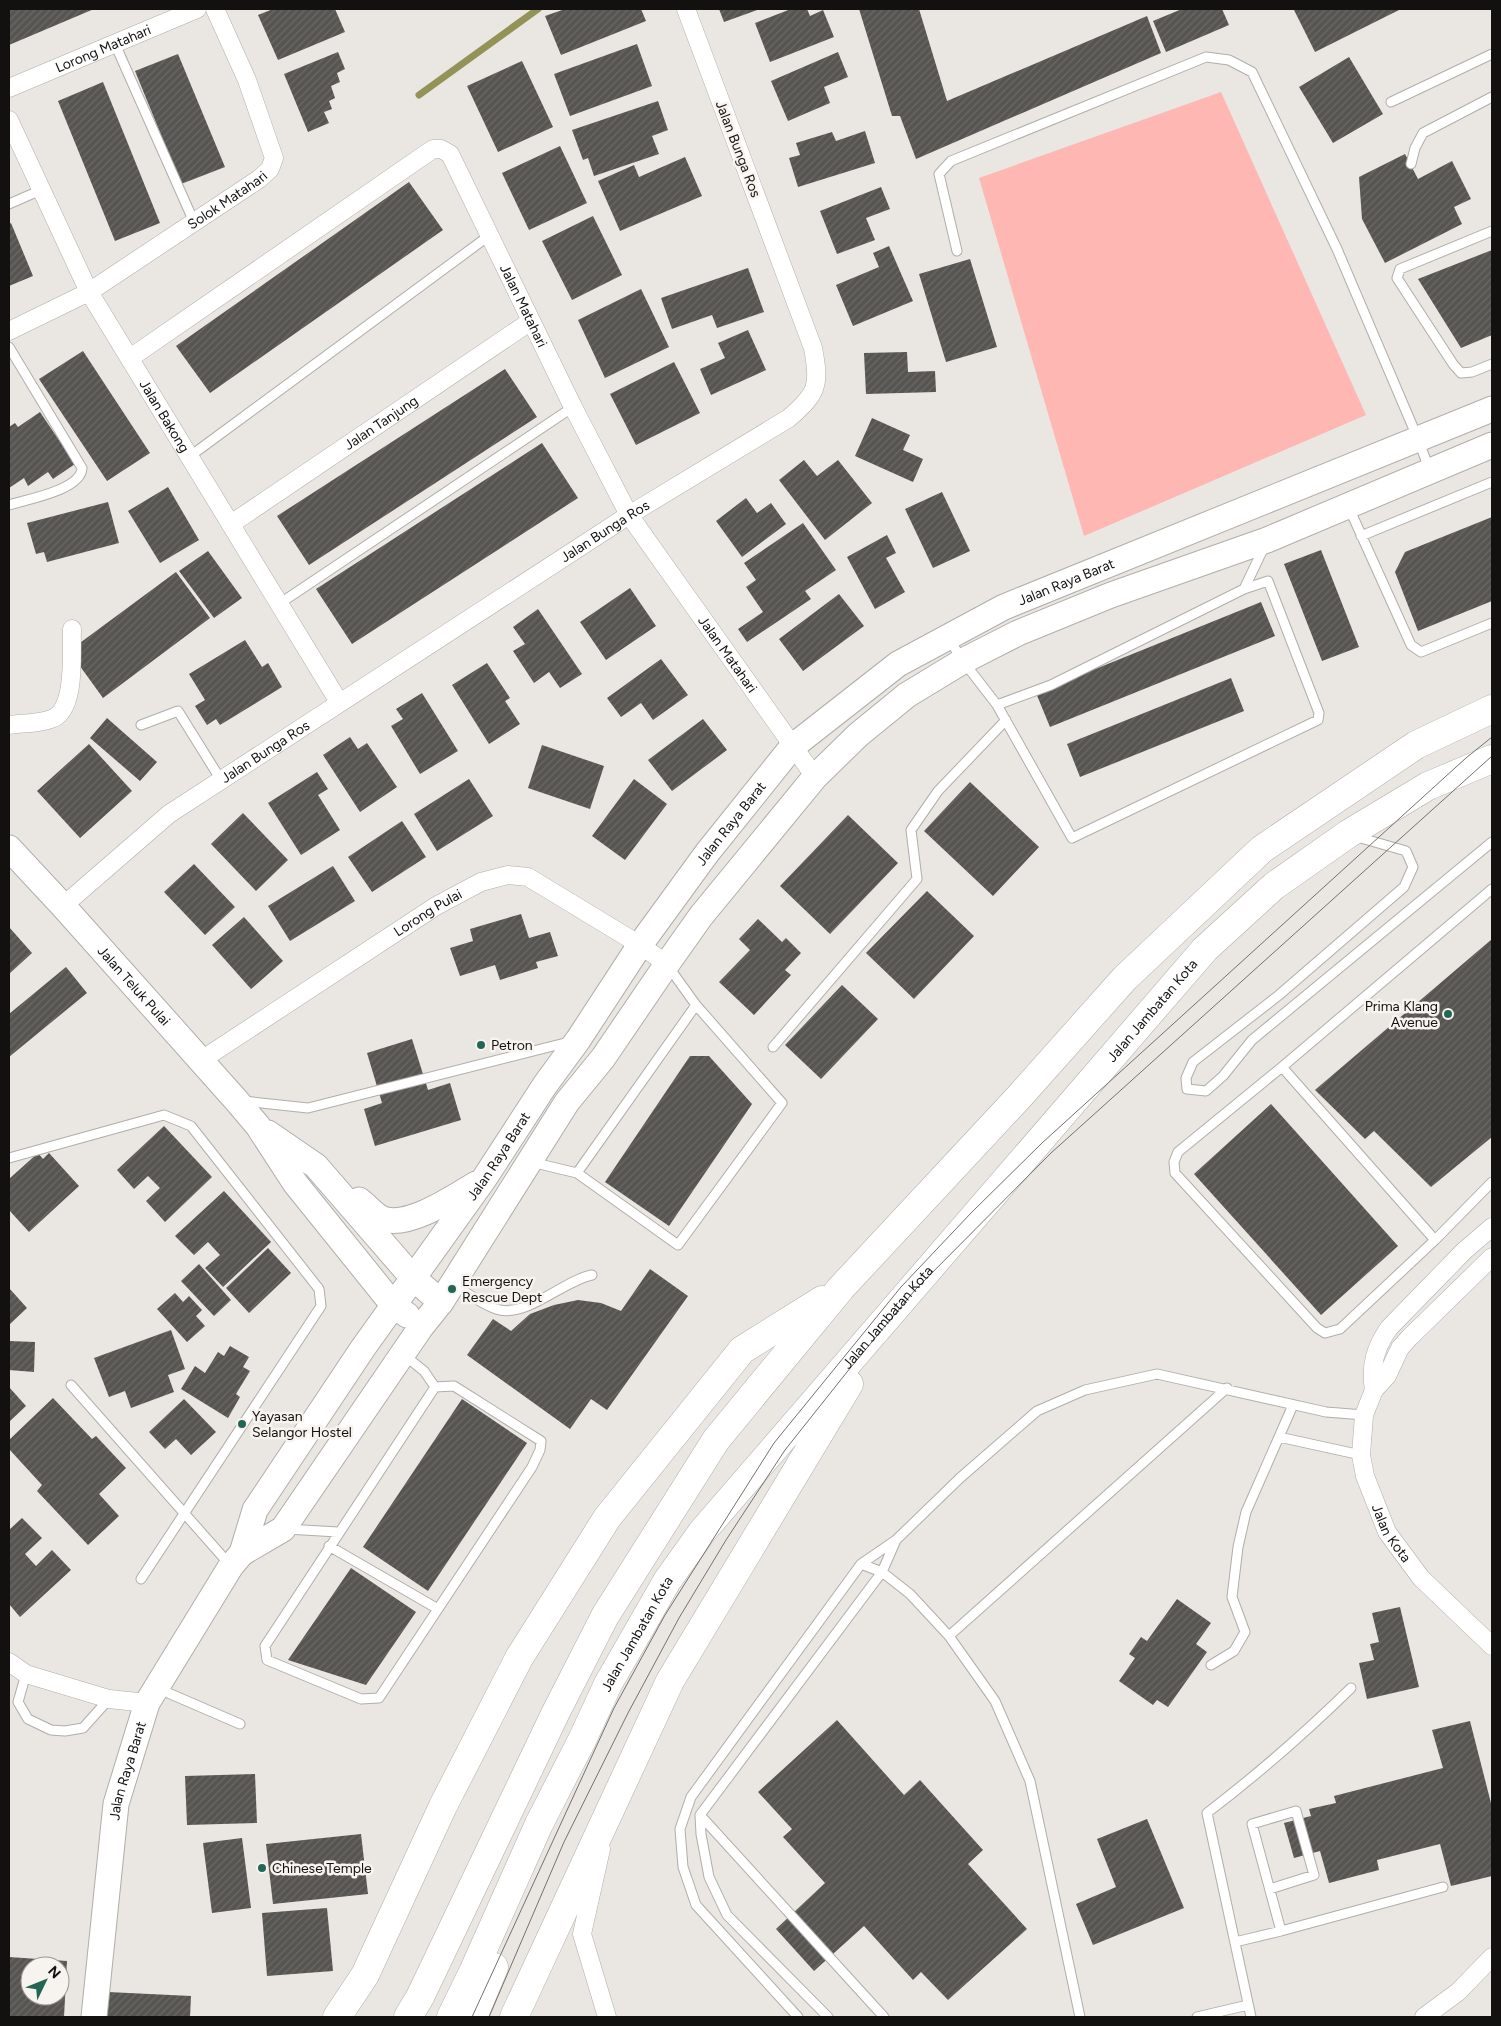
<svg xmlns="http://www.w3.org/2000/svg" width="1501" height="2026" viewBox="0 0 1501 2026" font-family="Figtree,sans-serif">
  <defs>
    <pattern id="building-hatch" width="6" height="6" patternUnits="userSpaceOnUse" patternTransform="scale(1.25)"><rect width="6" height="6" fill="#575551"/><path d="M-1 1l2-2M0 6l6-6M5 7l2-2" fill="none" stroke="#6a6965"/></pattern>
  </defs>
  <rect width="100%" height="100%" fill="#eae6e2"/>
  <path fill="#feb7b3" d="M 1221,92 L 1366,415 L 1084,536 L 979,178 Z"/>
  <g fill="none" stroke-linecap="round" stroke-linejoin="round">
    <path stroke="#939257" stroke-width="7" d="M 419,95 L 538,9"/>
  </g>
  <path fill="url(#building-hatch)" fill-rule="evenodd" d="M 9,9 L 94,9 L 9,45 Z
    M 273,9 L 335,9 L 345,32 L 278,60 L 258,15 Z
    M 565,9 L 641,9 L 646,21 L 561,55 L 545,16 Z
    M 719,9 L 760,9 L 724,22 Z
    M 791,9 L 807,9 L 810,16 L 823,10 L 834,37 L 770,62 L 755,23 Z
    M 859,9 L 919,9 L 947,101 L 1147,16 L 1161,53 L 916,159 L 900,116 L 892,116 Z
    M 1182,9 L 1222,9 L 1229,25 L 1166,52 L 1153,21 Z
    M 1295,9 L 1401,9 L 1315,52 L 1294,10 Z
    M 637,44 L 652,86 L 570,116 L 554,74 Z
    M 338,52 L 345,69 L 337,73 L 340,82 L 331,86 L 335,98 L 329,101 L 332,109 L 324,112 L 329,123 L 308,132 L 284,74 Z
    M 838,52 L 848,77 L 824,87 L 830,103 L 788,121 L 771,81 Z
    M 178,54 L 225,167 L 181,184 L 135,71 Z
    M 1349,57 L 1383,114 L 1333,143 L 1299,87 Z
    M 522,61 L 553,127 L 498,152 L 467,86 Z
    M 103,82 L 160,223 L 115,241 L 58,101 Z
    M 658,101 L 668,130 L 652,136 L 659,154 L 594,176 L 588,158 L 583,160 L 572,130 Z
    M 865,131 L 875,163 L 798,187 L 789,158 L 800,155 L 796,143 L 832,132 L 836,141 Z
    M 560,146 L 587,203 L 529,230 L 502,173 Z
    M 1405,154 L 1418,179 L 1452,161 L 1471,199 L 1454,207 L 1462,224 L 1385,263 L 1362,219 L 1359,177 Z
    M 685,157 L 702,196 L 620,231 L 598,181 L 634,165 L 639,177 Z
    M 409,182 L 443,230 L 210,393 L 176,346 Z
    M 881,187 L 890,209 L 866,218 L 875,240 L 837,254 L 820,211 Z
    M 593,216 L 622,275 L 572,300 L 542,241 Z
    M 11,223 L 33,276 L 9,286 L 9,224 Z
    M 889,246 L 913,301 L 853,326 L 836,285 L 879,267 L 873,253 Z
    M 1492,250 L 1492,335 L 1461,348 L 1418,279 Z
    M 970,259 L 997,347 L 946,362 L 919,274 Z
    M 748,268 L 764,312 L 717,328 L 712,315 L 672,329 L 661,298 Z
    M 641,289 L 669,347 L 605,378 L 578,320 Z
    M 748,330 L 766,370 L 711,395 L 700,369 L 725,358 L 718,343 Z
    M 83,351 L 150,453 L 107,481 L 39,379 Z
    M 907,352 L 908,372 L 935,371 L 936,392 L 866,394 L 864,353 Z
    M 674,362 L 700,413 L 636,445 L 610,394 Z
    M 505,369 L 537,417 L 309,565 L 277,516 Z
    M 40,412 L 75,464 L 53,479 L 48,472 L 28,486 L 24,478 L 9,488 L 9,427 L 15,423 L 18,427 Z
    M 872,418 L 910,435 L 903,450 L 923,459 L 913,482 L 855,456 Z
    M 542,443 L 578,498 L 352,644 L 316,589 Z
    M 804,460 L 817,476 L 838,460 L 872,503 L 825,540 L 779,480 Z
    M 168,487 L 199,540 L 160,563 L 128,511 Z
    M 942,492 L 970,551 L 933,568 L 905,509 Z
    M 746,498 L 757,513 L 771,503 L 786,524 L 742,557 L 716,521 Z
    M 108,502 L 119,543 L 47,562 L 44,552 L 36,554 L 27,523 Z
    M 1492,517 L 1492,601 L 1418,631 L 1395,572 L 1405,552 Z
    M 803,523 L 836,570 L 805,591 L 811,599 L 747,642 L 738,629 L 763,612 L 746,587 L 756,580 L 744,563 Z
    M 887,535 L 896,553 L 886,558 L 905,592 L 875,609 L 847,557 Z
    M 1321,550 L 1359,647 L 1322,661 L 1284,564 Z
    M 208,551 L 242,598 L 214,618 L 179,571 Z
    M 176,572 L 210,618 L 103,698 L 69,651 Z
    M 630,588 L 656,626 L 606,660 L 580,622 Z
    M 839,594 L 864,626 L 803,671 L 779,639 Z
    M 1261,602 L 1275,636 L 1050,727 L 1036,693 Z
    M 538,609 L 582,674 L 560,688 L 549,672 L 534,683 L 513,651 L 525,644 L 513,627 Z
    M 245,640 L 262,667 L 268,663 L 282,687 L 220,725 L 216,719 L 207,725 L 195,706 L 205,700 L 189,674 Z
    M 661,659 L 688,695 L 653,720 L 641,703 L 621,717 L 607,698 Z
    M 487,663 L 510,698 L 505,701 L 520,724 L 489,744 L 452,685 Z
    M 1231,678 L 1244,711 L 1080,777 L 1067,744 Z
    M 422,693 L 458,751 L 420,774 L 391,726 L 403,719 L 396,709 Z
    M 107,718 L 157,762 L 140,781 L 90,738 Z
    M 703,719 L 727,750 L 672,791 L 648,760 Z
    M 350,737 L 358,749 L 367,743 L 397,787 L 360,812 L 323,755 Z
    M 89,744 L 132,791 L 80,838 L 37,791 Z
    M 542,745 L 604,766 L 590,809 L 528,788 Z
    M 317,772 L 328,789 L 318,795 L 340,830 L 301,855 L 268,803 Z
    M 469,779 L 493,816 L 437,851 L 414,814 Z
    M 634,779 L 667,804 L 625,860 L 592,836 Z
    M 970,782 L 1039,847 L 993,896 L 924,831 Z
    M 243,813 L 288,860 L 256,891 L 211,844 Z
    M 848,815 L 898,863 L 830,934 L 780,886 Z
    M 402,821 L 426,857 L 372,892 L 348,857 Z
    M 194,864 L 235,907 L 205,935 L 164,892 Z
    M 333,866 L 355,901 L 290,941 L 268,906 Z
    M 927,891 L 974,936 L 914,999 L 866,953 Z
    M 521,914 L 529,938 L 550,932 L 558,956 L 536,962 L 538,968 L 500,980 L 495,965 L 460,976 L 450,948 L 473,941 L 470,929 Z
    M 244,917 L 283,961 L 251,989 L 212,945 Z
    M 758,919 L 782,942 L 786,938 L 801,953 L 785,970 L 791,975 L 754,1015 L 719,982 L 750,950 L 739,939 Z
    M 9,927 L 32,953 L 9,974 Z
    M 1492,939 L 1492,1137 L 1431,1187 L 1374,1131 L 1365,1139 L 1315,1090 Z
    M 66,967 L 87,993 L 9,1057 L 9,1014 Z
    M 842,985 L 878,1019 L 821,1079 L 785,1045 Z
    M 412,1039 L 428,1090 L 450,1083 L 461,1120 L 375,1146 L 364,1109 L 382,1103 L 367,1053 Z
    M 690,1056 L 709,1056 L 752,1104 L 669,1226 L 605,1182 Z
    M 1271,1104 L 1398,1246 L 1321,1315 L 1194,1174 Z
    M 164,1126 L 212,1177 L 165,1222 L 146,1201 L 160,1188 L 148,1176 L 134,1189 L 117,1170 Z
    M 38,1153 L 43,1159 L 49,1153 L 79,1186 L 29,1232 L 9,1210 L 9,1179 Z
    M 224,1191 L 271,1242 L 223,1287 L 205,1268 L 220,1255 L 208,1242 L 194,1255 L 175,1236 Z
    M 268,1248 L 291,1273 L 249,1313 L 226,1288 Z
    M 199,1264 L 231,1300 L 214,1316 L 181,1281 Z
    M 650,1269 L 688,1296 L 607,1410 L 591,1399 L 570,1429 L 467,1355 L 493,1319 L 511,1331 L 530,1314 L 554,1305 L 578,1300 L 601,1303 L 621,1311 Z
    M 9,1288 L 27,1308 L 9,1325 Z
    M 175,1293 L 183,1302 L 189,1296 L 202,1310 L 196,1316 L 205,1326 L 187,1342 L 157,1309 Z
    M 171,1330 L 185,1369 L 168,1375 L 174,1392 L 131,1408 L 125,1391 L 109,1397 L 94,1358 Z
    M 9,1341 L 35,1342 L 34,1372 L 9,1370 Z
    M 230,1346 L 249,1357 L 243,1367 L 250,1371 L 236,1394 L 240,1397 L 228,1418 L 181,1389 L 195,1366 L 205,1373 L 218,1352 L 224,1356 Z
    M 9,1387 L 26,1406 L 9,1422 Z
    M 53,1398 L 92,1439 L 96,1436 L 126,1468 L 99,1494 L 119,1516 L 88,1545 L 37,1491 L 42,1485 L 9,1449 L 9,1440 Z
    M 184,1399 L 216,1432 L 191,1455 L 176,1439 L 165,1449 L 149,1432 Z
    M 462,1399 L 527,1443 L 428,1591 L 363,1547 Z
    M 22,1518 L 42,1538 L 25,1554 L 36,1566 L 52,1550 L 71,1570 L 20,1617 L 9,1604 L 9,1530 Z
    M 351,1568 L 416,1612 L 366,1685 L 288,1660 Z
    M 1177,1599 L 1211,1623 L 1196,1644 L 1207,1652 L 1168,1707 L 1157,1700 L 1153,1705 L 1119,1681 L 1135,1658 L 1129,1654 L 1141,1637 L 1147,1641 Z
    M 1400,1607 L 1419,1687 L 1367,1699 L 1359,1663 L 1374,1660 L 1370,1644 L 1379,1642 L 1372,1613 Z
    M 837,1720 L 904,1795 L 920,1780 L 983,1850 L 968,1864 L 1027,1929 L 948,2000 L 921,1972 L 913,1980 L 864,1926 L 814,1971 L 776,1929 L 825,1883 L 783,1837 L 792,1829 L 758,1792 Z
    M 1470,1721 L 1492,1807 L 1492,1876 L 1451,1886 L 1440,1844 L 1377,1860 L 1379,1870 L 1329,1883 L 1320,1851 L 1294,1858 L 1284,1823 L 1311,1816 L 1309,1809 L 1336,1803 L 1334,1796 L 1443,1768 L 1432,1730 Z
    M 255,1774 L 257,1823 L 187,1825 L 185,1776 Z
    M 1147,1819 L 1184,1908 L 1093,1945 L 1076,1904 L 1116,1887 L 1097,1839 Z
    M 361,1834 L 368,1894 L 273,1904 L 266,1844 Z
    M 242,1838 L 251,1908 L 212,1913 L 203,1843 Z
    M 327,1908 L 333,1971 L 267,1976 L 262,1913 Z
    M 9,1957 L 67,1961 L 64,2017 L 9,2017 ZM 30,1966 L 60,1966 L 60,1996 L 30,1996 Z
    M 108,1992 L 191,1996 L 190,2017 L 107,2017 Z"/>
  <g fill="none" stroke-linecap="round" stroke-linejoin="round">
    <defs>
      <path id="lane" d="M 115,44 L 194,222
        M 1391,102 L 1492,54
        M 1411,164 L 1415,148 L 1423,133 L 1492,97
        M 9,204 L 41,190
        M 1492,231 L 1400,269 L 1397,278 L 1453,364 L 1461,373 L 1472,372 L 1492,364
        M 957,251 L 939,174 L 951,161 L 1206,57 L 1229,60 L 1252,72 L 1337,249 L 1418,439 L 1430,471
        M 9,347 L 82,468 C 81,490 28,499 9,505
        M 189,457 L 490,235
        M 1349,508 L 1411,645 L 1421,652 L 1492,623
        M 1361,536 L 1492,482
        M 1268,581 L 1319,713 L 1318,720 L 1072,838 L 997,705 L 1051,685 L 1244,589 Z
        M 1244,589 L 1265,545
        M 279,604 L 573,407
        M 949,639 L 963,661 L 997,705
        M 141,725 L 178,711 L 221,780
        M 1354,836 L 1406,851 L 1413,867 L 1404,887 L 1279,995 L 1193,1062 L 1186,1078 L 1187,1089 L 1206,1091 L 1223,1076 L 1252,1040 L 1492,842
        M 1492,889 L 1282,1067 L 1435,1240 L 1492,1182
        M 773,1047 L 917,879 L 911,830 L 938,791 L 1006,720
        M 1282,1067 L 1178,1152 L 1174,1162 L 1175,1173 L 1317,1328 L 1325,1333 L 1340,1329 L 1435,1240
        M 243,1101 L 308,1108 L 569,1042
        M 9,1158 L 164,1115 L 191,1126 L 319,1289 L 321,1306 L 141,1579
        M 531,1162 L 577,1173 L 678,1245 L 782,1103 L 696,1005 L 668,966
        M 577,1173 L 696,1005
        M 453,1284 C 466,1292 481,1304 496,1309 C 526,1319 562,1281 592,1275
        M 404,1355 L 424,1371 L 435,1387
        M 71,1385 L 230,1565
        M 454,1386 L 541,1441 L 540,1450 L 532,1467 L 379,1698 L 361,1699 L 267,1660 L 265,1646 L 435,1387 Z
        M 1279,1437 L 1361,1455
        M 286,1529 L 338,1532
        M 329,1546 L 438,1609
        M 861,1564 L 882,1572 L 910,1594 L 949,1636 L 995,1701 L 1030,1781 L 1080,2017
        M 949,1636 L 1227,1388
        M 1211,1665 L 1234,1651 L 1245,1632 L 1232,1597 L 1238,1547 L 1246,1512 L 1293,1405
        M 26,1674 L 18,1702 L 28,1719 L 51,1730 L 65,1731 L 83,1728 L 109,1699
        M 159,1689 L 240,1724
        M 700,1815 L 884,2017
        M 1281,1931 L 1443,1887
        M 1235,1942 L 1281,1931 L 1252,1824 L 1296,1811 L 1314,1875 L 1270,1889
        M 798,2017 L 696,1905 L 683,1867 L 680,1829 L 691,1797 L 861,1564 L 896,1540 L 960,1478 L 1037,1411 L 1085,1390 L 1157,1374 L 1326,1412 L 1364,1415
        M 828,2017 L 727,1915 L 709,1877 L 701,1834 L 700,1815 L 882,1572 L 896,1540
        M 1197,2017 L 1248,2005
        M 1251,2017 L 1207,1813 C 1258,1774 1305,1733 1351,1688"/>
      <g id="street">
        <path id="s1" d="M 9,88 L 197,9"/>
        <path id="s2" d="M 9,120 L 89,292 L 339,702"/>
        <path id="s3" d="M 9,331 L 89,292 L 259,179 L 270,169 L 274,158 L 247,80 L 215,9"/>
        <path id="s4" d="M 130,358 L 433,149 L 441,149 L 450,154 L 573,407 L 629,515 L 815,777"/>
        <path id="s5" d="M 231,524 L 531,321"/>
        <path d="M 9,725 C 22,723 39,724 51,719 C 77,711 71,651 72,629"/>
        <path id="s6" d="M 63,906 L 169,814 L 629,515 L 789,418 C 818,393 820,385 813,348 L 686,9"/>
        <path id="s7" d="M 200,1061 L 436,906 L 481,882 L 508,875 L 528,877 L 640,945 L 667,964"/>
        <path id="s8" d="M 1492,1257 L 1410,1337 L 1400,1348 L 1387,1376 L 1374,1390 L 1364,1415 L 1361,1455 L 1365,1476 L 1387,1532 L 1421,1578 L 1492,1646"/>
        <path d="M 1374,1390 C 1370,1366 1375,1348 1389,1328 L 1464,1251 L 1492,1227"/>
        <path d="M 9,1662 L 26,1674 L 109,1699 L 147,1703"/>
        <path d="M 601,1849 L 582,1934 L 607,2017"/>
        <path d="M 1424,2017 L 1458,1992 L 1492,1957"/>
      </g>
      <g id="secondary">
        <path id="s9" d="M 9,848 L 63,906 L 236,1100 L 258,1126 L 295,1183 L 394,1306 L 407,1315"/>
        <path d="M 268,1133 L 316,1166 L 413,1278 L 441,1302"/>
        <path d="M 359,1200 C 366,1205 375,1216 383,1219 C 409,1228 454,1197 476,1184"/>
        <path d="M 242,1553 L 283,1529 L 421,1327 L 441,1302 L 567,1102 L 603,1058 L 667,964 L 701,916 L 815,777 L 858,735 L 907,695 L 963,661 L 1018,633 L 1111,595 L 1267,540 L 1492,445"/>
        <path id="s10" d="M 94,2017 L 116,1804 L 147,1703 L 231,1566 L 242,1553 L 255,1510 L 363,1348 L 484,1179 L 545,1085 L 578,1040 L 640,945 L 707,853 L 792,747 L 898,664 L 1004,607 L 1492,409"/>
      </g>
      <g id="highway">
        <path d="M 337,2017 L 365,1975 L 443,1806 L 519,1658 L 607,1518 L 742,1350 L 822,1300"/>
        <path d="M 408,2017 L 420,1997 L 555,1714 L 605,1616 L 716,1440 L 841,1288 L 1019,1097 L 1125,978 L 1262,849 L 1416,745 L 1492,709"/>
        <path id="s11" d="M 451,2017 L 473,1972 L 539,1824 L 582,1740 L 608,1684 L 667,1581 L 702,1532 L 1205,949 L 1274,886 L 1348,834 L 1428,786 L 1492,759"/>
        <path d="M 473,2017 L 494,1967"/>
        <path d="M 514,2017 L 670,1681 L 849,1384"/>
      </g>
    </defs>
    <use href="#lane" stroke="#b1aeaa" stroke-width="11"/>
    <use href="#street" stroke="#b1aeaa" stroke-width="19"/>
    <use href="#secondary" stroke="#b1aeaa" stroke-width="27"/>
    <use href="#highway" stroke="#b1aeaa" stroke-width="29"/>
    <use href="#lane" stroke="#fff" stroke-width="9"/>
    <use href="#street" stroke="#fff" stroke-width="18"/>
    <use href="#secondary" stroke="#fff" stroke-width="25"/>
    <use href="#highway" stroke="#fff" stroke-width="28"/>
    <path stroke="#74716f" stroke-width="1" d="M 472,2017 L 614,1708 L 665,1615 L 774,1443 L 901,1287 L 971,1213 L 1042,1143 L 1466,758 L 1492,737
      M 489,2017 L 564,1842 L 628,1713 L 679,1618 L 726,1540 L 785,1450 L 847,1372 L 915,1290 L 1051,1153 L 1492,756"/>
  </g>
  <g fill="#246655" stroke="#f7f3ef" stroke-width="2">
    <circle cx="1448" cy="1014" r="5"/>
    <circle cx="481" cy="1045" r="5"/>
    <circle cx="452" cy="1289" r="5"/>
    <circle cx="242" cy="1424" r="5"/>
    <circle cx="262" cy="1868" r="5"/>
  </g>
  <g text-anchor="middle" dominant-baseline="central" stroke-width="5" stroke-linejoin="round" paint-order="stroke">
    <g font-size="14" fill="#131110" stroke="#f7f3ef">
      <text stroke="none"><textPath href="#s1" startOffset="102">Lorong Matahari</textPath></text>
      <text transform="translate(738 149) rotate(69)">Jalan Bunga Ros</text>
      <text stroke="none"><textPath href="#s3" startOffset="255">Solok Matahari</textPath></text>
      <text stroke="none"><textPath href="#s4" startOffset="555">Jalan Matahari</textPath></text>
      <text stroke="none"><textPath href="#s2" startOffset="335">Jalan Bakong</textPath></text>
      <text stroke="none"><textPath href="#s5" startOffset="181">Jalan Tanjung</textPath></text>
      <text stroke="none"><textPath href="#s6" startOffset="660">Jalan Bunga Ros</textPath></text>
      <text stroke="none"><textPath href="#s10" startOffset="1798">Jalan Raya Barat</textPath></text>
      <text stroke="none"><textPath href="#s4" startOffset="960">Jalan Matahari</textPath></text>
      <text stroke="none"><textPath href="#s6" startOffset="255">Jalan Bunga Ros</textPath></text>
      <text stroke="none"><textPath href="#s10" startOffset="1378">Jalan Raya Barat</textPath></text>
      <text stroke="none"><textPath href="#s7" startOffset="272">Lorong Pulai</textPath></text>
      <text stroke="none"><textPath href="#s9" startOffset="186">Jalan Teluk Pulai</textPath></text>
      <text stroke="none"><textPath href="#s11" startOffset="1236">Jalan Jambatan Kota</textPath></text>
      <text stroke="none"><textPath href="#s10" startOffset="972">Jalan Raya Barat</textPath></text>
      <text stroke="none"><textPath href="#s11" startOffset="831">Jalan Jambatan Kota</textPath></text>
      <text stroke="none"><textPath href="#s8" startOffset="331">Jalan Kota</textPath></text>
      <text stroke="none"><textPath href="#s11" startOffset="426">Jalan Jambatan Kota</textPath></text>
      <text stroke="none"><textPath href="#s10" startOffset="249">Jalan Raya Barat</textPath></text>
    </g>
    <g font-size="14" fill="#131110" stroke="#f7f3ef" text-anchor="start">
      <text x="1438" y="1006" text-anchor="end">Prima Klang<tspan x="1438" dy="16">Avenue</tspan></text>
      <text x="491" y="1045">Petron</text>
      <text x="462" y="1281">Emergency<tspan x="462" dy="16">Rescue Dept</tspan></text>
      <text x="252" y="1416">Yayasan<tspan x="252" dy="16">Selangor Hostel</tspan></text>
      <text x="272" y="1868">Chinese Temple</text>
    </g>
  </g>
  <rect width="1501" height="2026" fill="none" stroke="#131110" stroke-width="20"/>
  <g transform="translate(45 1981) rotate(47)"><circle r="24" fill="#f7f3ef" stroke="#9c9996"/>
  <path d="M0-4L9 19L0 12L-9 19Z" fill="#246655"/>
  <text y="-8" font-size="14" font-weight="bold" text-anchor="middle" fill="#131110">N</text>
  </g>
</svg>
